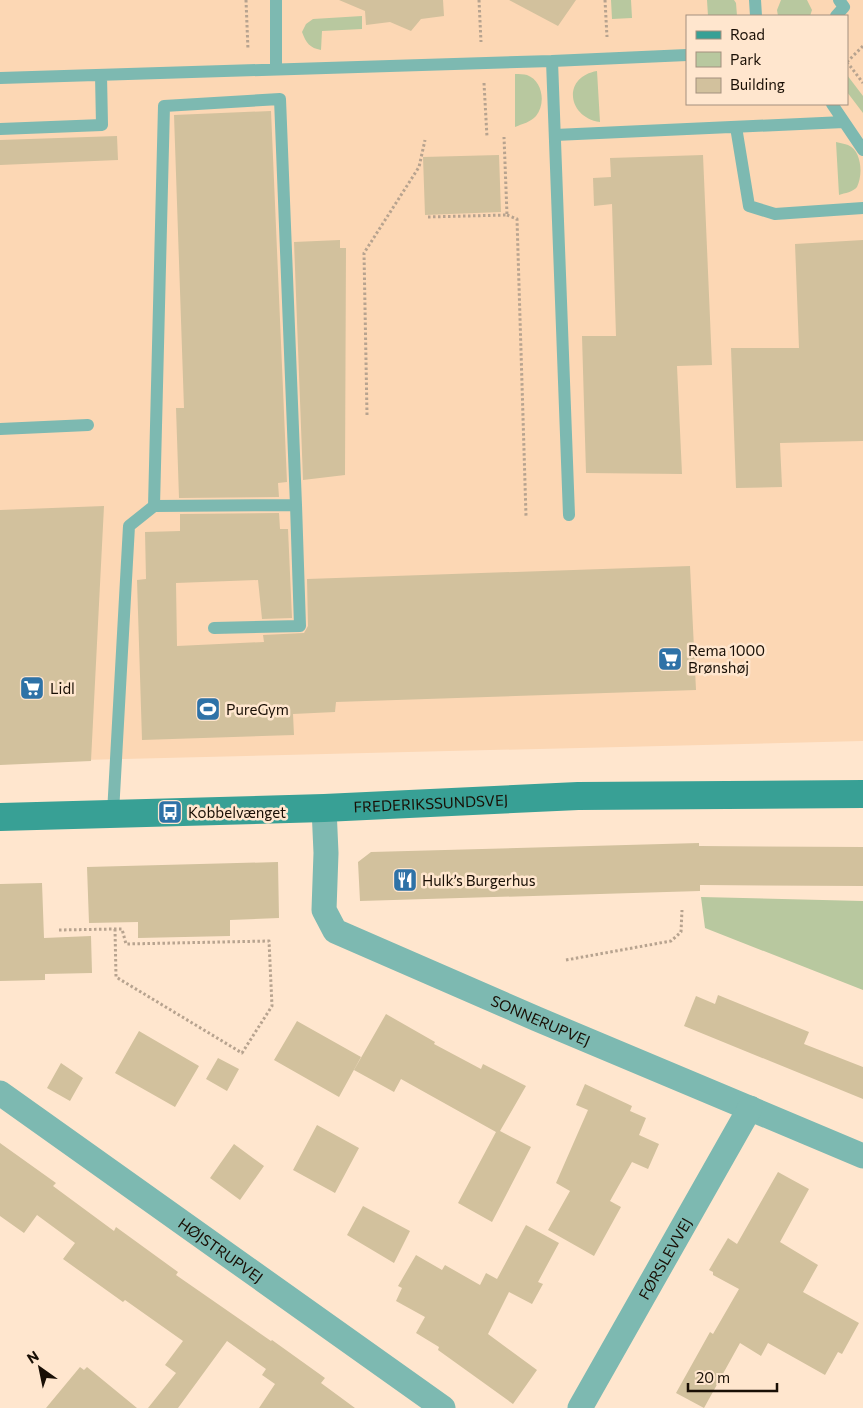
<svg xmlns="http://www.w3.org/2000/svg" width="863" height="1408" viewBox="0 0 863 1408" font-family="Commissioner,sans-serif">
  <rect width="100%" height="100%" fill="#ffe6ce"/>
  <path fill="#fcd7b4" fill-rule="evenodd" d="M 0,0 L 863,0 L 863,741 L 0,762 ZM 687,16 L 847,16 L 847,104 L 687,104 Z"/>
  <path fill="#b8c89f" d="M 611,0 L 631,0 L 632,18 L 612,19 Z
    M 707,0 L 734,0 L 736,3 L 737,16 L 708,16 Z
    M 781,0 L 807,0 L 812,10 L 810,16 L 778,16 L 777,10 Z
    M 362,16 L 362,29 L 322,31 L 321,50 C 310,48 306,43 302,32 L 306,24 L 313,19 Z
    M 597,71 L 600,122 C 567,117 562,77 597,71 Z
    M 515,74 C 519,74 524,74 527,75 C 543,81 546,104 536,116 C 531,122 522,124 515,127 Z
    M 847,75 L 863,96 L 863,113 L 847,92 Z
    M 836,142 C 840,143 845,144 848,145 C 862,151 863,175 857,187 C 853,192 845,193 839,195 Z
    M 701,897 L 863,901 L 863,990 L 705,928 Z"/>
  <path fill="#d2c19d" d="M 339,0 L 443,0 L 444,16 L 421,19 L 411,31 L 390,22 L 366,25 L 365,11 Z
    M 509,0 L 576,0 L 558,26 Z
    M 271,111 L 287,482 L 278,483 L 279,497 L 179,498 L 176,408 L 184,408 L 174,115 Z
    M 117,136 L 118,160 L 0,165 L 0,140 Z
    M 499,155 L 501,212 L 425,215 L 423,157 Z
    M 703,155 L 712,365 L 677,366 L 682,474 L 586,473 L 582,336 L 616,336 L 612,204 L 594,206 L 593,178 L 611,177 L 610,158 Z
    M 340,240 L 340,248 L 346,248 L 345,475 L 303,480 L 294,242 Z
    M 863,240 L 863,441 L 780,443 L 782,487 L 736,488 L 731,348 L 799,348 L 795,244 Z
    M 104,506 L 91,761 L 0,765 L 0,510 Z
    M 279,513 L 280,529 L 288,529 L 292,618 L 262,619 L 258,580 L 176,583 L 177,646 L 264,642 L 263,635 L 304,633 L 308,626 L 307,579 L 690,566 L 696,690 L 336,702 L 335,712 L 293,714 L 294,735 L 142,740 L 137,580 L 146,579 L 145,532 L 180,531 L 180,514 Z
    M 699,843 L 699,846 L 863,847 L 863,886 L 700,885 L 700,891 L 360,901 L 358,862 L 371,852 Z
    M 278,862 L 279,918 L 230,920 L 230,936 L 138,938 L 138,922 L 89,923 L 87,867 Z
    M 42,883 L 44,938 L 91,936 L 92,973 L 45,974 L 45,980 L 0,981 L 0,884 Z
    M 718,995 L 809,1032 L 804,1044 L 863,1067 L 863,1099 L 684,1026 L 696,996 L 715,1004 Z
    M 386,1014 L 435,1042 L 434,1044 L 481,1069 L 483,1064 L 526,1086 L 500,1131 L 531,1147 L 492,1222 L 458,1203 L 496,1132 L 401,1079 L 394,1092 L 354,1070 Z
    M 297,1021 L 361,1057 L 339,1097 L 274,1060 Z
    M 139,1031 L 199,1066 L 175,1107 L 115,1073 Z
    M 218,1058 L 239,1069 L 227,1091 L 206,1079 Z
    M 61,1063 L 83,1078 L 70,1101 L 47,1088 Z
    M 585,1084 L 632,1106 L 630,1111 L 646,1118 L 639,1135 L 659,1144 L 648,1169 L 632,1162 L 610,1201 L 621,1207 L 594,1256 L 548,1230 L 570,1191 L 556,1183 L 588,1110 L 576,1105 Z
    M 317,1125 L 359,1148 L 335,1193 L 293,1170 Z
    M 0,1143 L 56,1183 L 53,1186 L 114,1231 L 116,1227 L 178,1272 L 176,1275 L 271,1341 L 272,1340 L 325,1378 L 321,1383 L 355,1408 L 259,1408 L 275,1384 L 262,1375 L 266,1369 L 227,1341 L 178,1408 L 148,1408 L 176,1373 L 165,1365 L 183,1341 L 125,1300 L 123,1302 L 63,1259 L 75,1243 L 37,1215 L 24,1233 L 0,1216 Z
    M 234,1144 L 264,1166 L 240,1200 L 210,1178 Z
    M 778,1172 L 809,1189 L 780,1242 L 818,1265 L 803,1292 L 859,1323 L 842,1354 L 838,1352 L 825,1375 L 768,1343 L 761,1356 L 740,1343 L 704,1408 L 676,1393 L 710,1332 L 713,1334 L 739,1289 L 713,1275 L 713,1272 L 709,1270 L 728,1238 L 737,1244 Z
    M 363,1206 L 410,1231 L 394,1263 L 347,1235 Z
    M 526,1225 L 559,1243 L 538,1282 L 543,1284 L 532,1304 L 509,1292 L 488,1334 L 537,1370 L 513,1404 L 438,1350 L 439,1347 L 416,1333 L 425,1317 L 396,1301 L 402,1288 L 398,1286 L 416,1255 L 442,1270 L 445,1265 L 480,1285 L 486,1273 L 497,1279 Z
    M 80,1367 L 84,1370 L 87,1367 L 137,1408 L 46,1408 Z"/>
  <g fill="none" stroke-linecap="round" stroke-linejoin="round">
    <path stroke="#b7a38f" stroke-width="3" stroke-dasharray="2.5 2.5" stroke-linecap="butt" d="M 246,0 L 248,50
      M 479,0 L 481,42
      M 605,0 L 607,37
      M 847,62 L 863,83
      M 847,62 L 863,46
      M 484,83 L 487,137
      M 507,215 L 517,219 L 526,516
      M 428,217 L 507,215 L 504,137
      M 367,415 L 364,253 L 419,167 L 425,140
      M 59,930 L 115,929 L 122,929 L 126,944 L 269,941 L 272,1006 L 242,1053 L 116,977 L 115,929
      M 566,960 L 671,941 L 681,932 L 682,910"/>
    <path stroke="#7db9b1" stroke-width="12" d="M 755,0 L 756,16
      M 836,16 L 844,7 L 839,0
      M 552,61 L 569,515
      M 276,69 L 276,0
      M 0,78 L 552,61 L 687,55
      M 832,104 L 863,150
      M 736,127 L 749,206 L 775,214 L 863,208
      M 0,129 L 102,125 L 101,75
      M 555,135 L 844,122
      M 0,429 L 88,425
      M 154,506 L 296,505 L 300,626 L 214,628
      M 113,813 L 129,526 L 154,506 L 164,106 L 280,99 L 296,505"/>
    <g stroke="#7db9b1" stroke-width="25">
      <path id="s1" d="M 324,808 L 326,853 L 324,910 L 335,931 L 537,1019 L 863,1156"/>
      <path id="s2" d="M 0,1093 L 443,1408"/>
      <path id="s3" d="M 580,1408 L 750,1108"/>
    </g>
    <path stroke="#38a095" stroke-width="28" id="s4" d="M 0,817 L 324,808 L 578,796 L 863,794"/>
  </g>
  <defs>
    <symbol id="supermarket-square" viewBox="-11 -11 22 22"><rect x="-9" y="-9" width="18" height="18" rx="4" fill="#2e72a7" stroke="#ffe6ce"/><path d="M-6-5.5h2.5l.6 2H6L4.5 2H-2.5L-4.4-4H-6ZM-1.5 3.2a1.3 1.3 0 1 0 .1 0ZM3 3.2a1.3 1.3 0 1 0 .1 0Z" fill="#fff"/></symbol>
    <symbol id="stadium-square" viewBox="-11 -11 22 22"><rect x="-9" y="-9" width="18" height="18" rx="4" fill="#2e72a7" stroke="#ffe6ce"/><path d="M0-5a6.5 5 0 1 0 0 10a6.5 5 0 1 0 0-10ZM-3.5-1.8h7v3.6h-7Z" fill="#fff"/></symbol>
    <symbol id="bus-square" viewBox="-11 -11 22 22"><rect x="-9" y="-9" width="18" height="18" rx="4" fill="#2e72a7" stroke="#ffe6ce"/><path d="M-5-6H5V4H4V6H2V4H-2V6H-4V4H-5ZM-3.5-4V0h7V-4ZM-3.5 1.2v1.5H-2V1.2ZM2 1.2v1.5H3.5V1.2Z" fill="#fff"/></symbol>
    <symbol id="restaurant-square" viewBox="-11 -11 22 22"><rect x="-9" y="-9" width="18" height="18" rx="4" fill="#2e72a7" stroke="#ffe6ce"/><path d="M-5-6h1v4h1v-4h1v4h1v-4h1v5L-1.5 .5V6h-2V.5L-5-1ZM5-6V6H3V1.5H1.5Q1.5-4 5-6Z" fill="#fff"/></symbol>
  </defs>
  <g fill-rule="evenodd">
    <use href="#supermarket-square" x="656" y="645" width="28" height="28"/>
    <use href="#supermarket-square" x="18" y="674" width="28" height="28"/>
    <use href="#stadium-square" x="194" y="695" width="28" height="28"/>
    <use href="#bus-square" x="156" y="798" width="28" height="28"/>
    <use href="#restaurant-square" x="391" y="866" width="28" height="28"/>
  </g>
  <g text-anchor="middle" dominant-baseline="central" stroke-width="5" stroke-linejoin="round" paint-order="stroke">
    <g font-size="15" fill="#190f05" stroke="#ffe6ce" text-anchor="start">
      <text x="688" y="650">Rema 1000<tspan x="688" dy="17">Brønshøj</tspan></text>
      <text x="50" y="688">Lidl</text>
      <text x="226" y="709">PureGym</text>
      <text x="188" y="812">Kobbelvænget</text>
      <text x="422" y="880">Hulk’s Burgerhus</text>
    </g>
    <g font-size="15" fill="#190f05" stroke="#ffe6ce">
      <text stroke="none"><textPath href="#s4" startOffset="431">FREDERIKSSUNDSVEJ</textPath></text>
      <text stroke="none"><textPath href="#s1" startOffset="350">SONNERUPVEJ</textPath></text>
      <text stroke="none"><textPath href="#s2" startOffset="271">HØJSTRUPVEJ</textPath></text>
      <text stroke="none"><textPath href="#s3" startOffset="172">FØRSLEVVEJ</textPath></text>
    </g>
  </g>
  <rect x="686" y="15" width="162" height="90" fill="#ffe6ce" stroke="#a3907e"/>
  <rect x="696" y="31" width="25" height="8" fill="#38a095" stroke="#a3907e"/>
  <text x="730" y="40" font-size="15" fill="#190f05">Road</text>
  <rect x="696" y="52" width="25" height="15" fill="#b8c89f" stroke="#a3907e"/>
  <text x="730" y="65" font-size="15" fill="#190f05">Park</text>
  <rect x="696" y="78" width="25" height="15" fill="#d2c19d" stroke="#a3907e"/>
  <text x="730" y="90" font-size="15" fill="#190f05">Building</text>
  <g transform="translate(40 1368) rotate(327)" stroke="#ffe6ce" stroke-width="4" paint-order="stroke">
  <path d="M0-4L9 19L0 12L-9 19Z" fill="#190f05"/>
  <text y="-8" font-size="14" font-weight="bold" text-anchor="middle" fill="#190f05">N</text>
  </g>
  <path d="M688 1383v8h89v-8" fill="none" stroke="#190f05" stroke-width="2.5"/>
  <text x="696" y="1383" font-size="15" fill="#190f05" stroke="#ffe6ce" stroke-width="4" paint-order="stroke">20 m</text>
</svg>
